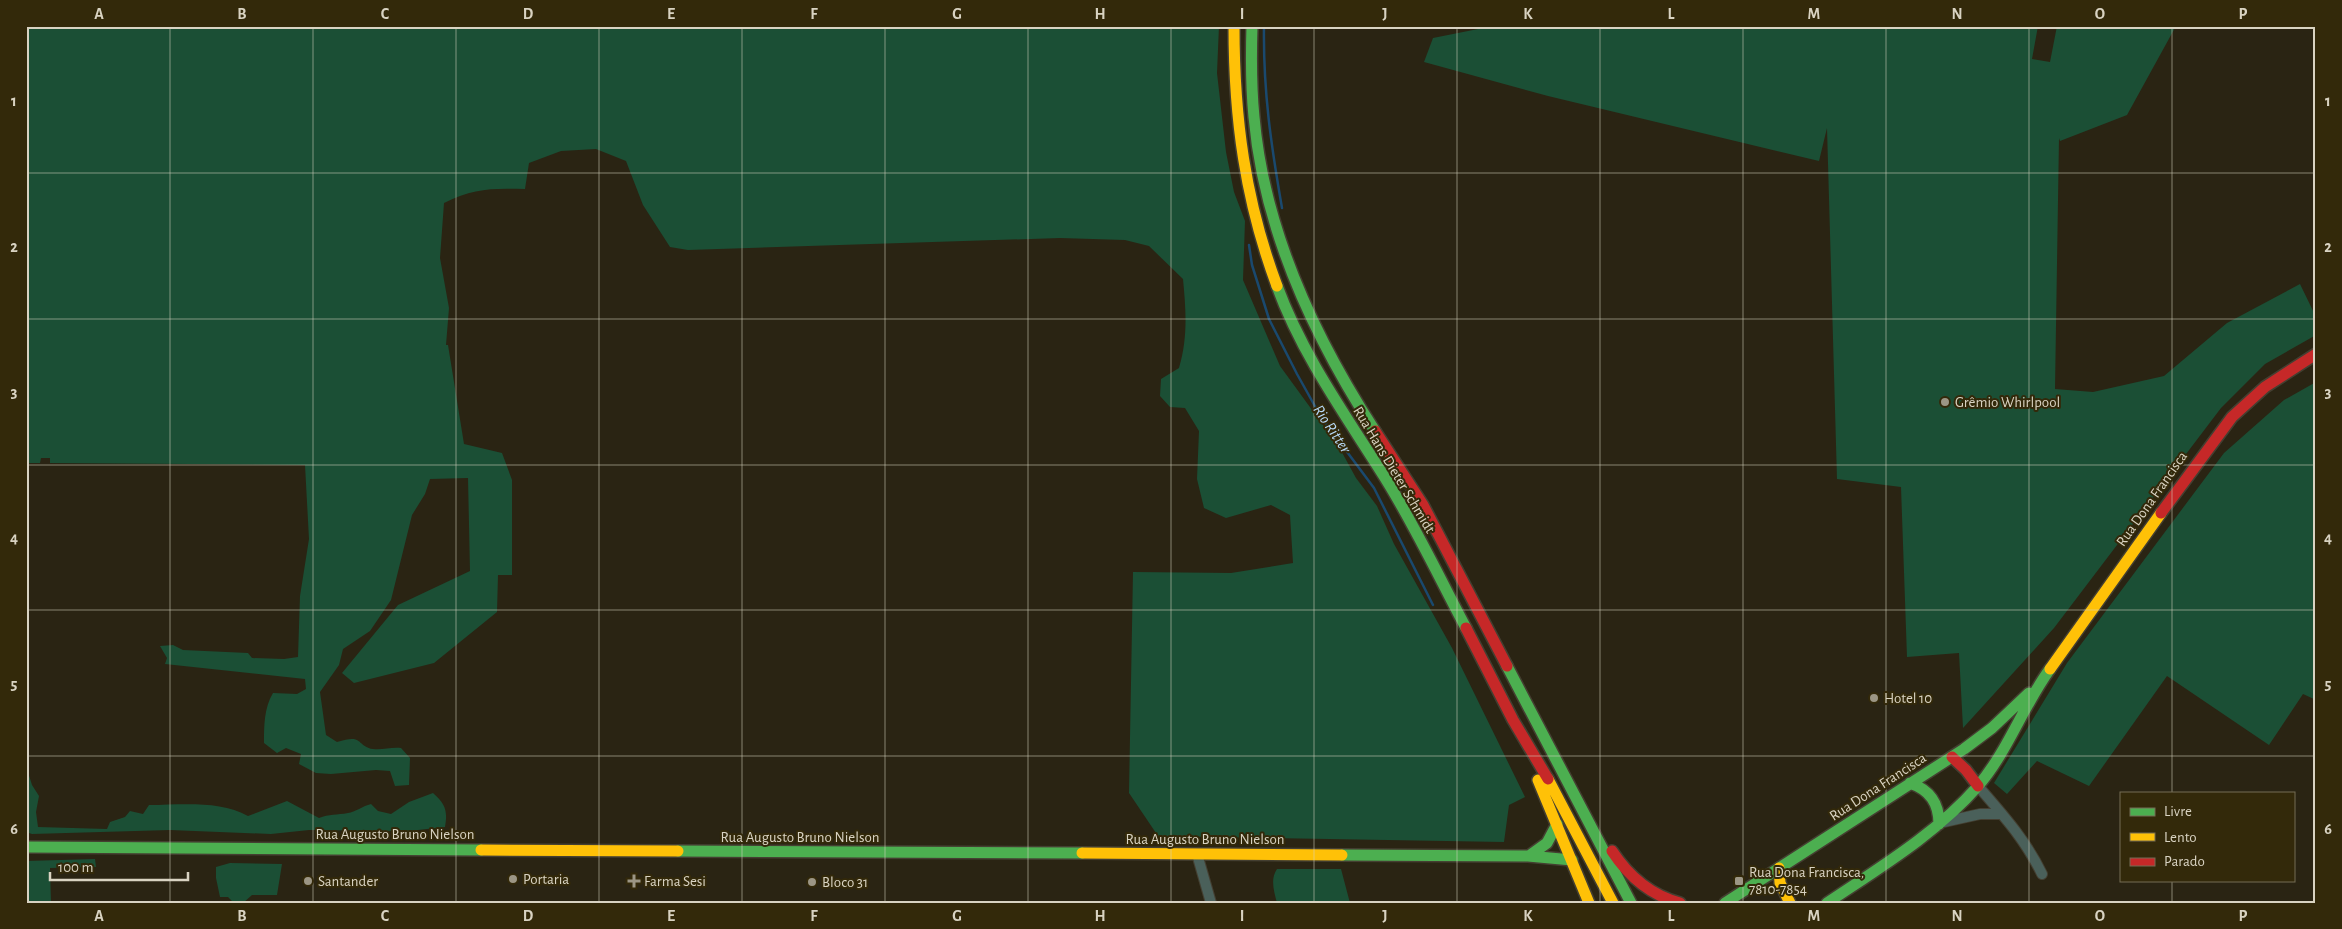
<svg xmlns="http://www.w3.org/2000/svg" width="2342" height="929" viewBox="0 0 2342 929" font-family="'Alegreya Sans',sans-serif">
  <rect width="100%" height="100%" fill="#2a2413"/>
  <path fill="#1b4f35" d="M 26,26 L 1219,26 L 1217,73 L 1226,152 L 1234,192 L 1245,221 L 1243,280 L 1280,366 L 1339,447 L 1356,478 L 1377,506 L 1394,544 L 1452,648 L 1525,797 L 1509,805 L 1504,842 L 1158,836 L 1129,793 L 1133,572 L 1231,573 L 1293,563 L 1290,515 L 1271,505 L 1226,518 L 1204,508 L 1197,479 L 1199,431 L 1185,408 L 1170,407 L 1160,396 L 1161,379 L 1179,368 C 1188,337 1186,311 1183,279 L 1149,246 L 1125,240 L 1060,238 L 688,250 L 670,247 L 643,205 L 626,161 L 596,149 L 561,151 L 529,163 L 525,189 C 492,188 474,188 444,203 L 440,258 L 449,308 L 446,345 L 448,345 L 464,444 L 502,453 L 512,480 L 512,575 L 498,575 L 497,612 L 434,663 L 354,683 L 342,673 L 398,605 L 470,571 L 468,478 L 430,479 L 425,494 L 412,515 L 391,600 L 370,631 L 343,649 L 339,665 L 320,692 L 326,735 L 337,742 C 364,733 356,746 373,749 C 383,750 391,747 401,748 L 410,758 L 409,785 L 395,786 L 390,771 L 376,770 L 331,774 L 316,773 L 299,764 L 301,754 L 286,748 L 277,753 L 264,743 C 264,726 264,708 273,693 L 297,694 L 306,689 L 305,679 L 165,664 L 167,658 L 160,646 L 173,645 L 183,650 L 248,653 L 252,658 L 284,659 L 298,657 L 300,596 L 309,539 L 305,465 L 50,463 L 50,458 L 41,458 L 40,463 L 26,463 Z
    M 1479,26 L 2038,26 L 2032,59 L 2050,62 L 2057,26 L 2176,26 L 2127,115 L 2060,141 L 2059,138 L 2055,389 L 2093,392 L 2164,376 L 2227,323 L 2300,284 L 2316,317 L 2316,335 L 2265,364 L 2221,408 L 2054,628 L 1963,728 L 1959,653 L 1907,657 L 1901,487 L 1837,479 L 1827,128 L 1819,161 L 1548,96 L 1424,62 L 1433,38 L 1478,29 Z
    M 2316,382 L 2316,700 L 2303,694 L 2269,745 L 2167,676 L 2089,786 L 2037,761 L 2007,794 L 1994,783 L 2067,663 L 2224,453 L 2284,400 Z
    M 26,766 L 32,785 L 39,796 L 36,812 L 38,827 L 107,829 L 110,822 L 125,817 L 130,811 L 143,814 L 149,805 C 180,805 220,800 248,816 L 287,801 L 319,818 C 329,814 337,815 348,813 C 355,812 363,806 371,804 L 378,811 L 391,814 L 409,802 L 433,793 C 445,804 448,810 445,827 L 409,831 L 309,830 L 271,834 L 170,830 L 32,834 L 26,832 Z
    M 95,859 L 96,867 L 50,868 L 51,903 L 26,903 L 26,861 Z
    M 230,863 L 282,864 L 277,895 L 252,895 L 243,903 L 234,903 L 228,897 L 220,897 L 216,878 L 216,867 Z
    M 1277,869 L 1341,869 L 1350,903 L 1277,903 C 1274,891 1270,879 1277,869 Z"/>
  <g fill="none" stroke-linecap="round" stroke-linejoin="round">
    <path stroke="#1a496e" stroke-width="2.5" d="M 1264,26 C 1263,90 1271,145 1282,208
      M 1249,245 L 1252,265 L 1269,319 L 1297,374 L 1321,417 L 1374,488 L 1433,605"/>
    <defs>
      <path id="street" d="M 1978,786 C 2003,815 2025,839 2042,874
        M 1944,822 L 1980,814 L 2002,814
        M 1197,854 L 1211,903"/>
      <path id="fast" d="M 1252,26 C 1251,57 1251,87 1254,117 C 1264,231 1314,337 1375,431
        M 1277,286 C 1303,357 1347,417 1387,481 C 1416,528 1440,579 1466,628
        M 1507,666 L 1631,903
        M 1910,783 C 1930,790 1939,803 1939,824
        M 26,847 L 481,850
        M 678,851 L 1082,853
        M 1342,855 L 1528,856 L 1572,860
        M 1529,856 L 1547,843 L 1557,824
        M 1725,903 L 1964,749 L 1992,728 L 2029,693
        M 1827,903 C 1879,868 1936,834 1978,786 C 2008,751 2023,706 2050,669"/>
      <path id="slow" d="M 1234,26 C 1234,118 1245,200 1277,286
        M 2050,669 L 2161,513
        M 1548,779 L 1613,903
        M 1538,780 L 1589,903
        M 481,850 L 678,851
        M 1082,853 L 1342,855
        M 1779,868 L 1780,883 L 1790,903"/>
      <path id="jam" d="M 1375,431 L 1423,505 L 1507,666
        M 2161,513 L 2232,417 L 2265,387 L 2316,354
        M 1466,628 L 1513,720 L 1548,779
        M 1952,757 L 1966,770 L 1978,786
        M 1612,851 C 1629,877 1650,895 1680,903"/>
    </defs>
    <use href="#street" stroke="#443f31" stroke-width="12"/>
    <use href="#fast" stroke="#443f31" stroke-width="14"/>
    <use href="#slow" stroke="#443f31" stroke-width="14"/>
    <use href="#jam" stroke="#443f31" stroke-width="14"/>
    <use href="#street" stroke="#4a605a" stroke-width="10"/>
    <use href="#fast" stroke="#4caf50" stroke-width="11"/>
    <use href="#slow" stroke="#ffc107" stroke-width="11"/>
    <use href="#jam" stroke="#c62828" stroke-width="11"/>
  </g>
  <path fill="none" stroke="#d9d3c2" stroke-width="1" stroke-opacity="0.55" d="M 170,26 L 170,903M 313,26 L 313,903M 456,26 L 456,903M 599,26 L 599,903M 742,26 L 742,903M 885,26 L 885,903M 1028,26 L 1028,903M 1171,26 L 1171,903M 1314,26 L 1314,903M 1457,26 L 1457,903M 1600,26 L 1600,903M 1743,26 L 1743,903M 1886,26 L 1886,903M 2029,26 L 2029,903M 2172,26 L 2172,793M 26,173 L 2316,173M 26,319 L 2316,319M 26,465 L 2316,465M 26,610 L 2316,610M 26,756 L 2316,756M 2172,880 L 2172,903"/>
  <g fill="#9c9685" stroke="#33290a" stroke-width="2">
    <circle cx="1945" cy="402" r="5"/>
    <circle cx="1874" cy="698" r="5"/>
    <circle cx="513" cy="879" r="5"/>
    <circle cx="308" cy="881" r="5"/>
    <path d="M631.5 873.5h5v5h5v5h-5v5h-5v-5h-5v-5h5z"/>
    <rect x="1734" y="876" width="10" height="10" rx="2.5"/>
    <circle cx="812" cy="882" r="5"/>
  </g>
  <g text-anchor="middle" dominant-baseline="central" stroke-width="4" stroke-linejoin="round" paint-order="stroke">
    <g font-size="15" fill="#d9d3c2" stroke="#33290a" text-anchor="start">
      <text x="1955" y="402">Grêmio Whirlpool</text>
      <text x="1884" y="698">Hotel 10</text>
      <text x="1749" y="872">Rua Dona Francisca,<tspan x="1749" dy="17">7810-7854</tspan></text>
      <text x="523" y="879">Portaria</text>
      <text x="318" y="881">Santander</text>
      <text x="644" y="881">Farma Sesi</text>
      <text x="822" y="882">Bloco 31</text>
    </g>
    <g font-size="15" fill="#d9d3c2" stroke="#33290a">
      <text transform="translate(1394 470) rotate(59)">Rua Hans Dieter Schmidt</text>
      <text transform="translate(2152 499) rotate(-55)">Rua Dona Francisca</text>
      <text transform="translate(1878 787) rotate(-33)">Rua Dona Francisca</text>
      <text x="395" y="834">Rua Augusto Bruno Nielson</text>
      <text x="800" y="837">Rua Augusto Bruno Nielson</text>
      <text x="1205" y="839">Rua Augusto Bruno Nielson</text>
    </g>
    <g font-size="16" font-style="italic" fill="#b9dbfb" stroke="#33290a">
      <text transform="translate(1332 429) rotate(56)">Rio Ritter</text>
    </g>
  </g>
  <rect width="2342" height="929" fill="none" stroke="#33290a" stroke-width="55"/>
  <rect x="2120" y="792" width="175" height="90" fill="#33290a" stroke="#756d54"/>
  <rect x="2130" y="808" width="25" height="8" fill="#4caf50" stroke="#756d54"/>
  <text x="2164" y="816" font-size="15" fill="#d9d3c2">Livre</text>
  <rect x="2130" y="833" width="25" height="8" fill="#ffc107" stroke="#756d54"/>
  <text x="2164" y="842" font-size="15" fill="#d9d3c2">Lento</text>
  <rect x="2130" y="858" width="25" height="8" fill="#c62828" stroke="#756d54"/>
  <text x="2164" y="866" font-size="15" fill="#d9d3c2">Parado</text>
  <path d="M50 872v8h138v-8" fill="none" stroke="#d9d3c2" stroke-width="2.5"/>
  <text x="58" y="872" font-size="15" fill="#d9d3c2" stroke="#33290a" stroke-width="4" paint-order="stroke">100 m</text>
  <rect x="28" y="28" width="2286" height="874" fill="none" stroke="#d9d3c2" stroke-width="2"/>
  <g font-size="16" text-anchor="middle" font-weight="bold" fill="#d9d3c2">
    <text x="99" y="19">A</text>
    <text x="242" y="19">B</text>
    <text x="385" y="19">C</text>
    <text x="528" y="19">D</text>
    <text x="671" y="19">E</text>
    <text x="814" y="19">F</text>
    <text x="957" y="19">G</text>
    <text x="1100" y="19">H</text>
    <text x="1242" y="19">I</text>
    <text x="1385" y="19">J</text>
    <text x="1528" y="19">K</text>
    <text x="1671" y="19">L</text>
    <text x="1814" y="19">M</text>
    <text x="1957" y="19">N</text>
    <text x="2100" y="19">O</text>
    <text x="2243" y="19">P</text>
    <text x="14" y="106">1</text>
    <text x="2328" y="106">1</text>
    <text x="14" y="252">2</text>
    <text x="2328" y="252">2</text>
    <text x="14" y="397">3</text>
    <text x="2328" y="397">3</text>
    <text x="14" y="543">4</text>
    <text x="2328" y="543">4</text>
    <text x="14" y="689">5</text>
    <text x="2328" y="689">5</text>
    <text x="14" y="834">6</text>
    <text x="2328" y="834">6</text>
    <text x="99" y="921">A</text>
    <text x="242" y="921">B</text>
    <text x="385" y="921">C</text>
    <text x="528" y="921">D</text>
    <text x="671" y="921">E</text>
    <text x="814" y="921">F</text>
    <text x="957" y="921">G</text>
    <text x="1100" y="921">H</text>
    <text x="1242" y="921">I</text>
    <text x="1385" y="921">J</text>
    <text x="1528" y="921">K</text>
    <text x="1671" y="921">L</text>
    <text x="1814" y="921">M</text>
    <text x="1957" y="921">N</text>
    <text x="2100" y="921">O</text>
    <text x="2243" y="921">P</text>
  </g>
</svg>
